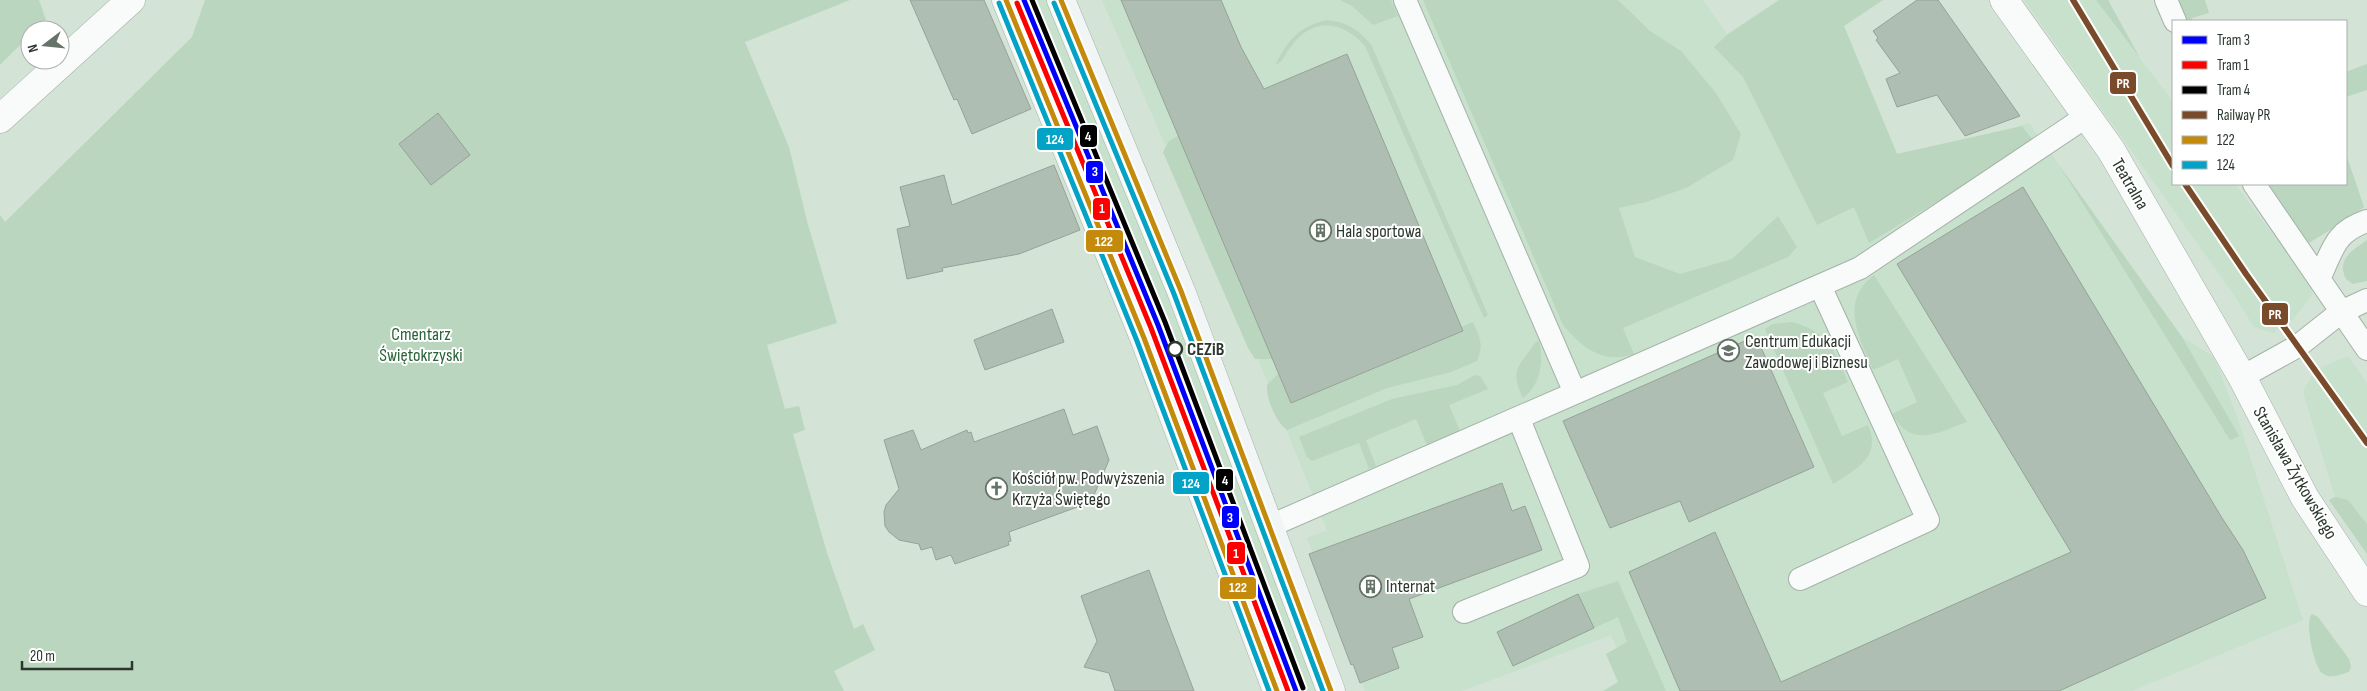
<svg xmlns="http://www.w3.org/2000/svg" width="2367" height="691" viewBox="0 0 2367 691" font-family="'Sofia Sans Condensed',sans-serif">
  <rect width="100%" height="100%" fill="#d3e3d6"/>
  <path fill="#c7e1cc" d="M 1017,0 L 1050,0 L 1118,158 L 1323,691 L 1289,691 L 1166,352 Z
    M 1102,0 L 1703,0 L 1727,34 L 1779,0 L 1883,0 L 1844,26 L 1897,154 L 2004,131 L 2029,123 L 2182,337 L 2214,357 L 2237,417 L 2303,620 L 2132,691 L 1635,691 L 1611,635 L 1462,691 L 1365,691 L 1307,538 L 1327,530 L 1252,344 Z
    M 2024,0 L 2096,0 L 2173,102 L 2173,184 L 2235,184 L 2313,288 L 2312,295 L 2293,319 L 2273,333 L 2254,327 L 2232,292 Z
    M 2348,356 L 2367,383 L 2367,524 L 2348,500 L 2335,497 L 2303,392 L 2315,370 Z"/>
  <path fill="#bad6be" d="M 0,0 L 39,0 L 46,20 L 35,30 L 30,30 L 30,35 L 0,65 Z
    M 205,0 L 850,0 L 745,42 L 789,147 L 807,221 L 837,323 L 767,345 L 785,409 L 799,406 L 805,430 L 793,434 L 827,553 L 854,629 L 863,624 L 875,650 L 834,671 L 844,691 L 0,691 L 0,215 L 5,222 L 192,37 Z
    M 1340,0 L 1391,0 L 1398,16 L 1373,25 L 1352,6 Z
    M 1423,0 L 1618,0 L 1650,31 L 1681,51 L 1716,93 L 1741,134 L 1733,160 L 1686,188 L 1646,202 L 1619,208 L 1635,257 L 1680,274 L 1732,259 L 1778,216 L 1797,247 L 1788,257 L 1623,328 L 1634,354 C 1603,365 1582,347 1563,325 Z
    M 1779,0 L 1883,0 L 1844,26 L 1897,154 L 2022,126 L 2032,139 L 2019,152 L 1869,243 L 1854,207 L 1817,225 L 1743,77 L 1714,47 L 1727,35 Z
    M 2096,0 L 2108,0 L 2140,58 Z
    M 2164,0 L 2205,0 L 2209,13 L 2192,18 L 2193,21 L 2173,21 Z
    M 1326,20 C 1347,22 1356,28 1371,44 L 1488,315 L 1484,318 L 1365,46 C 1342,20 1311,17 1290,48 C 1284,55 1284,62 1275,65 C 1289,40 1296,28 1326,20 Z
    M 2367,64 L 2367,90 L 2346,97 L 2346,72 Z
    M 1179,135 L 1273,359 L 1255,359 L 1248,348 L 1163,152 L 1169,141 Z
    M 2346,154 L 2364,207 L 2350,218 L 2307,244 L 2259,184 L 2346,184 Z
    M 2059,165 L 2182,337 L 2239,436 L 2230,440 Z
    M 2367,240 L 2367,281 L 2353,284 L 2346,279 C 2336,259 2352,251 2367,240 Z
    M 1874,275 L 1967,422 C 1937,433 1912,449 1892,414 L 1917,402 L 1898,359 L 1873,370 C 1859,337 1839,302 1874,275 Z
    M 1473,322 C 1480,338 1484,344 1477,361 L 1451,372 L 1387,388 L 1287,430 C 1276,422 1266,399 1267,385 L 1279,373 L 1291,403 L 1463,332 L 1461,327 Z
    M 1792,322 C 1828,332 1835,350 1848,382 L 1823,393 L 1842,436 L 1868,425 C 1882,457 1856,469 1833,484 L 1765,329 L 1773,324 Z
    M 1539,340 C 1544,362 1541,384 1523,398 C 1509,369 1519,367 1535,343 Z
    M 1475,375 L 1481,377 L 1488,389 L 1449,405 L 1460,431 L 1427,445 L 1416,419 L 1366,440 L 1376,466 L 1369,469 L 1359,443 L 1312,461 L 1307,457 L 1299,437 L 1392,399 L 1457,385 Z
    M 2335,497 L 2348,500 L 2367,524 L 2367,554 L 2329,500 Z
    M 1618,581 L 1666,691 L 1603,691 L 1618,682 L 1606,654 L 1627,642 L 1618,617 L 1594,628 L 1578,594 Z
    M 2312,614 L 2318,617 L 2349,659 L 2351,667 L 2349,672 C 2341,674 2330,680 2322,673 C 2314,666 2304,621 2312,614 Z"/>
  <path fill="#afbeb2" stroke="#96a298" d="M 910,0 L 984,0 L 1031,109 L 972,134 L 957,99 L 954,100 Z
    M 1121,0 L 1221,0 L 1241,47 L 1264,89 L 1347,54 L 1463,331 L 1291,403 Z
    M 1917,0 L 1938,0 L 2020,116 L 1965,136 L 1937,95 L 1897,107 L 1886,79 L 1900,73 L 1876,40 L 1878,38 L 1873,31 Z
    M 438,113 L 470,155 L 431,185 L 399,144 Z
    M 1054,165 L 1080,230 L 1019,254 L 942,268 L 943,271 L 907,279 L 897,229 L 910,226 L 900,187 L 944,175 L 952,205 Z
    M 2023,187 L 2222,518 L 2243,550 L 2266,598 L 2059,691 L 1680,691 L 1629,572 L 1715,532 L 1781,682 L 2071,552 L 1897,264 Z
    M 1052,309 L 1064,342 L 985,370 L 974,340 Z
    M 1756,336 L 1814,467 L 1689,522 L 1680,501 L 1610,528 L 1563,421 Z
    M 1064,409 L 1073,435 L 1097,426 L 1109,460 L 1091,502 L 1009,532 L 1011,541 L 1008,542 L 1009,545 L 955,564 L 951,555 L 936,560 L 932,547 L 921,550 L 919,544 L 899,540 L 889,532 L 885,526 L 884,512 L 886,505 L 899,489 L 884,440 L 913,430 L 921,450 L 967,430 L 968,433 L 971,432 L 974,442 Z
    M 1502,483 L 1512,511 L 1525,506 L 1542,550 L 1409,599 L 1423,637 L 1392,648 L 1399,668 L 1360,683 L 1353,664 L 1351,665 L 1309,554 Z
    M 1149,570 L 1167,620 L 1194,691 L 1115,691 L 1109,673 L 1084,667 L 1097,641 L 1081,596 Z
    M 1578,594 L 1594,628 L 1513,666 L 1497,632 Z"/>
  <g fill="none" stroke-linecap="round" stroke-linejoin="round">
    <defs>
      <path id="service" d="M 2166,0 L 2175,21
        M 2254,184 L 2367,349
        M 2319,279 C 2333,250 2334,232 2367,221
        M 2242,377 L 2298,346 L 2341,312 L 2367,300
        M 1575,393 L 1860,268 L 2087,116
        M 1270,526 L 1575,393 L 1405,0
        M 1800,579 L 1928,520 L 1820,286
        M 1464,612 L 1578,566 L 1519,419"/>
      <path id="tertiary" d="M 2004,0 L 2111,150 L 2242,377 L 2305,498 L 2367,592
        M 0,119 L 131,0"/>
      <path id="secondary" d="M 1006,0 L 1144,338 L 1277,691
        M 1061,0 L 1181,291 L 1331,691"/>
    </defs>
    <use href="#service" stroke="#a5b2a8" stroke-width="24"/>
    <use href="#tertiary" stroke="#a5b2a8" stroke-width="29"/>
    <use href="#secondary" stroke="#a5b2a8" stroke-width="29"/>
    <use href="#service" stroke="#f8fbf9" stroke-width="22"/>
    <use href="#tertiary" stroke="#f8fbf9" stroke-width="28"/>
    <use href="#secondary" stroke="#f2f5f5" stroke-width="28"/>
    <defs>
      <path id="bus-1" d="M 1006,0 L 1144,338 L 1277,691
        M 1061,0 L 1181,291 L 1331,691"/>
      <path id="bus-2" d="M 999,3 L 1137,341 L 1269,691
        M 1054,3 L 1174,294 L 1323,691"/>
    </defs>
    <use href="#bus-1" stroke="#fff" stroke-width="9"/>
    <use href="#bus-2" stroke="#fff" stroke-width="9"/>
    <use href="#bus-1" stroke="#c48a0b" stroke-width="5"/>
    <use href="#bus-2" stroke="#02a3c6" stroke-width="5"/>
    <defs>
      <path id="rail-1" d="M 2073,0 L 2173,166
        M 2185,184 L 2246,274 L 2367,443"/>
    </defs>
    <use href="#rail-1" stroke="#fff" stroke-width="10"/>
    <use href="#rail-1" stroke="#7a4b2a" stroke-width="6"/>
    <defs>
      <path id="tram-1" d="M 1024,0 L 1158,325 L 1296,691"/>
      <path id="tram-2" d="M 1017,3 L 1151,328 L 1288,691"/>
      <path id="tram-3" d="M 1032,0 L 1165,322 L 1303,688"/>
    </defs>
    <use href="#tram-1" stroke="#fff" stroke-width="9"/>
    <use href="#tram-2" stroke="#fff" stroke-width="9"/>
    <use href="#tram-3" stroke="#fff" stroke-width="9"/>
    <use href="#tram-1" stroke="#00f" stroke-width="5"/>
    <use href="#tram-2" stroke="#f00" stroke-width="5"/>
    <use href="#tram-3" stroke="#000" stroke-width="5"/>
  </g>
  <defs>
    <symbol id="building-ring" viewBox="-11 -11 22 22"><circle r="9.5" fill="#fff" stroke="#667368" stroke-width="1.5"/><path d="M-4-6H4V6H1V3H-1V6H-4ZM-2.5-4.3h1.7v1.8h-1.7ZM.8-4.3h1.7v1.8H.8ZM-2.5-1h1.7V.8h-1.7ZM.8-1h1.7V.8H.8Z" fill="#667368"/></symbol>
    <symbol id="school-ring" viewBox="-11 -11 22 22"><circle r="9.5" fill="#fff" stroke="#667368" stroke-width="1.5"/><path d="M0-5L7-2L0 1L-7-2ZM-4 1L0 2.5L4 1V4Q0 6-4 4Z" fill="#667368"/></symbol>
    <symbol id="church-ring" viewBox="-11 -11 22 22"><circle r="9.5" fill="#fff" stroke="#667368" stroke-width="1.5"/><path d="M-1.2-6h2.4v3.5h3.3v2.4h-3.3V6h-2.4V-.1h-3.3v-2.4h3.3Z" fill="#667368"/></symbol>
  </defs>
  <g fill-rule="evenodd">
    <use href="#building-ring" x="1308" y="218" width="25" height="25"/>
    <use href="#school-ring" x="1716" y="338" width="25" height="25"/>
    <use href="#church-ring" x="984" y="476" width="25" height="25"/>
    <use href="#building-ring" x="1358" y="574" width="25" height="25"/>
  </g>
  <circle fill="#fff" stroke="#2b362d" stroke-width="2.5" cx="1175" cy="349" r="7"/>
  <g text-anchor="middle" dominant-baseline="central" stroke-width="4" stroke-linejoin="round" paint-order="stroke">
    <g font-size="18" fill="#2b362d" stroke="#fff">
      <text transform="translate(2130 184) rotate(60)">Teatralna</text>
      <text transform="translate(2295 473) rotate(60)">Stanisława Żytkowskiego</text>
    </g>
    <g font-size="18" fill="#2b362d" stroke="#fff" text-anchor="start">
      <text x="1336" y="231">Hala sportowa</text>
      <text x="1745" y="341">Centrum Edukacji<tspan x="1745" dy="21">Zawodowej i Biznesu</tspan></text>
      <text x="1012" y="478">Kościół pw. Podwyższenia<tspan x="1012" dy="21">Krzyża Świętego</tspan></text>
      <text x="1386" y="586">Internat</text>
    </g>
    <g font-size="18" fill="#286337" stroke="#fff">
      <text x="421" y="334">Cmentarz<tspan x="421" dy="21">Świętokrzyski</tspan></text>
    </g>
    <g font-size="18" font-weight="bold" fill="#2b362d" stroke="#fff" text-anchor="start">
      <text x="1187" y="349">CEZiB</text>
    </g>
  </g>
  <g stroke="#fff" stroke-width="2">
    <rect x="2109" y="71" width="28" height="24" rx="5" fill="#7a4b2a"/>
    <rect x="1079" y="124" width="19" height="24" rx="5" fill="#000"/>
    <rect x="1036" y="127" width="38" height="24" rx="5" fill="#02a3c6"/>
    <rect x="1085" y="160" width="19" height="24" rx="5" fill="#00f"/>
    <rect x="1092" y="197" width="19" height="24" rx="5" fill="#f00"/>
    <rect x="1085" y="229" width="39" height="24" rx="5" fill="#c48a0b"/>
    <rect x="2261" y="302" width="28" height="24" rx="5" fill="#7a4b2a"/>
    <rect x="1215" y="468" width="19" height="24" rx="5" fill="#000"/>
    <rect x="1172" y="471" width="38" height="24" rx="5" fill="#02a3c6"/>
    <rect x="1221" y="505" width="19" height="24" rx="5" fill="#00f"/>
    <rect x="1226" y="541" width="20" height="24" rx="5" fill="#f00"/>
    <rect x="1219" y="576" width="38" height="24" rx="5" fill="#c48a0b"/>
  </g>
  <g font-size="14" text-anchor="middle" font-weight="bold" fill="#fff">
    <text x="2123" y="88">PR</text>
    <text x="1088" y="141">4</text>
    <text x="1055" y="144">124</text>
    <text x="1095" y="176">3</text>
    <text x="1102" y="213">1</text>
    <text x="1104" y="246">122</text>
    <text x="2275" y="319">PR</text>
    <text x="1225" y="485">4</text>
    <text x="1191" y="488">124</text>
    <text x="1230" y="522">3</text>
    <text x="1236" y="558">1</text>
    <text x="1238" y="592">122</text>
  </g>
  <rect x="2172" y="20" width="175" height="165" fill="#ffffff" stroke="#aaafab"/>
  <rect x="2182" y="36" width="25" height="8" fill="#0000ff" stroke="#aaafab"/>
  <text x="2217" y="45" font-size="15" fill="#2b362d">Tram 3</text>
  <rect x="2182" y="61" width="25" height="8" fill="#ff0000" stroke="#aaafab"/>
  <text x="2217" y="70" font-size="15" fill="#2b362d">Tram 1</text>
  <rect x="2182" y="86" width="25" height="8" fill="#000000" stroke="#aaafab"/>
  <text x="2217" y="95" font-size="15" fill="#2b362d">Tram 4</text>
  <rect x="2182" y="111" width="25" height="8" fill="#7a4b2a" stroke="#aaafab"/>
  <text x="2217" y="120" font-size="15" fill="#2b362d">Railway PR</text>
  <rect x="2182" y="136" width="25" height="8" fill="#c48a0b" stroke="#aaafab"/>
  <text x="2217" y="145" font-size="15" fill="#2b362d">122</text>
  <rect x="2182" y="161" width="25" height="8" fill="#02a3c6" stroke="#aaafab"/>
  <text x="2217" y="170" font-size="15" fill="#2b362d">124</text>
  <g transform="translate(45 45) rotate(254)"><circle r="24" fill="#ffffff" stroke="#aaafab"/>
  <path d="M0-4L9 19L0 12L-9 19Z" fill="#667368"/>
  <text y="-8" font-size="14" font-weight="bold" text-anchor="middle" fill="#2b362d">N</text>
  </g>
  <path d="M22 661v8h110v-8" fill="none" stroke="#2b362d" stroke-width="2.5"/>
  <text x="30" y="661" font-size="15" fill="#2b362d" stroke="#ffffff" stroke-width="4" paint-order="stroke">20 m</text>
</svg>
